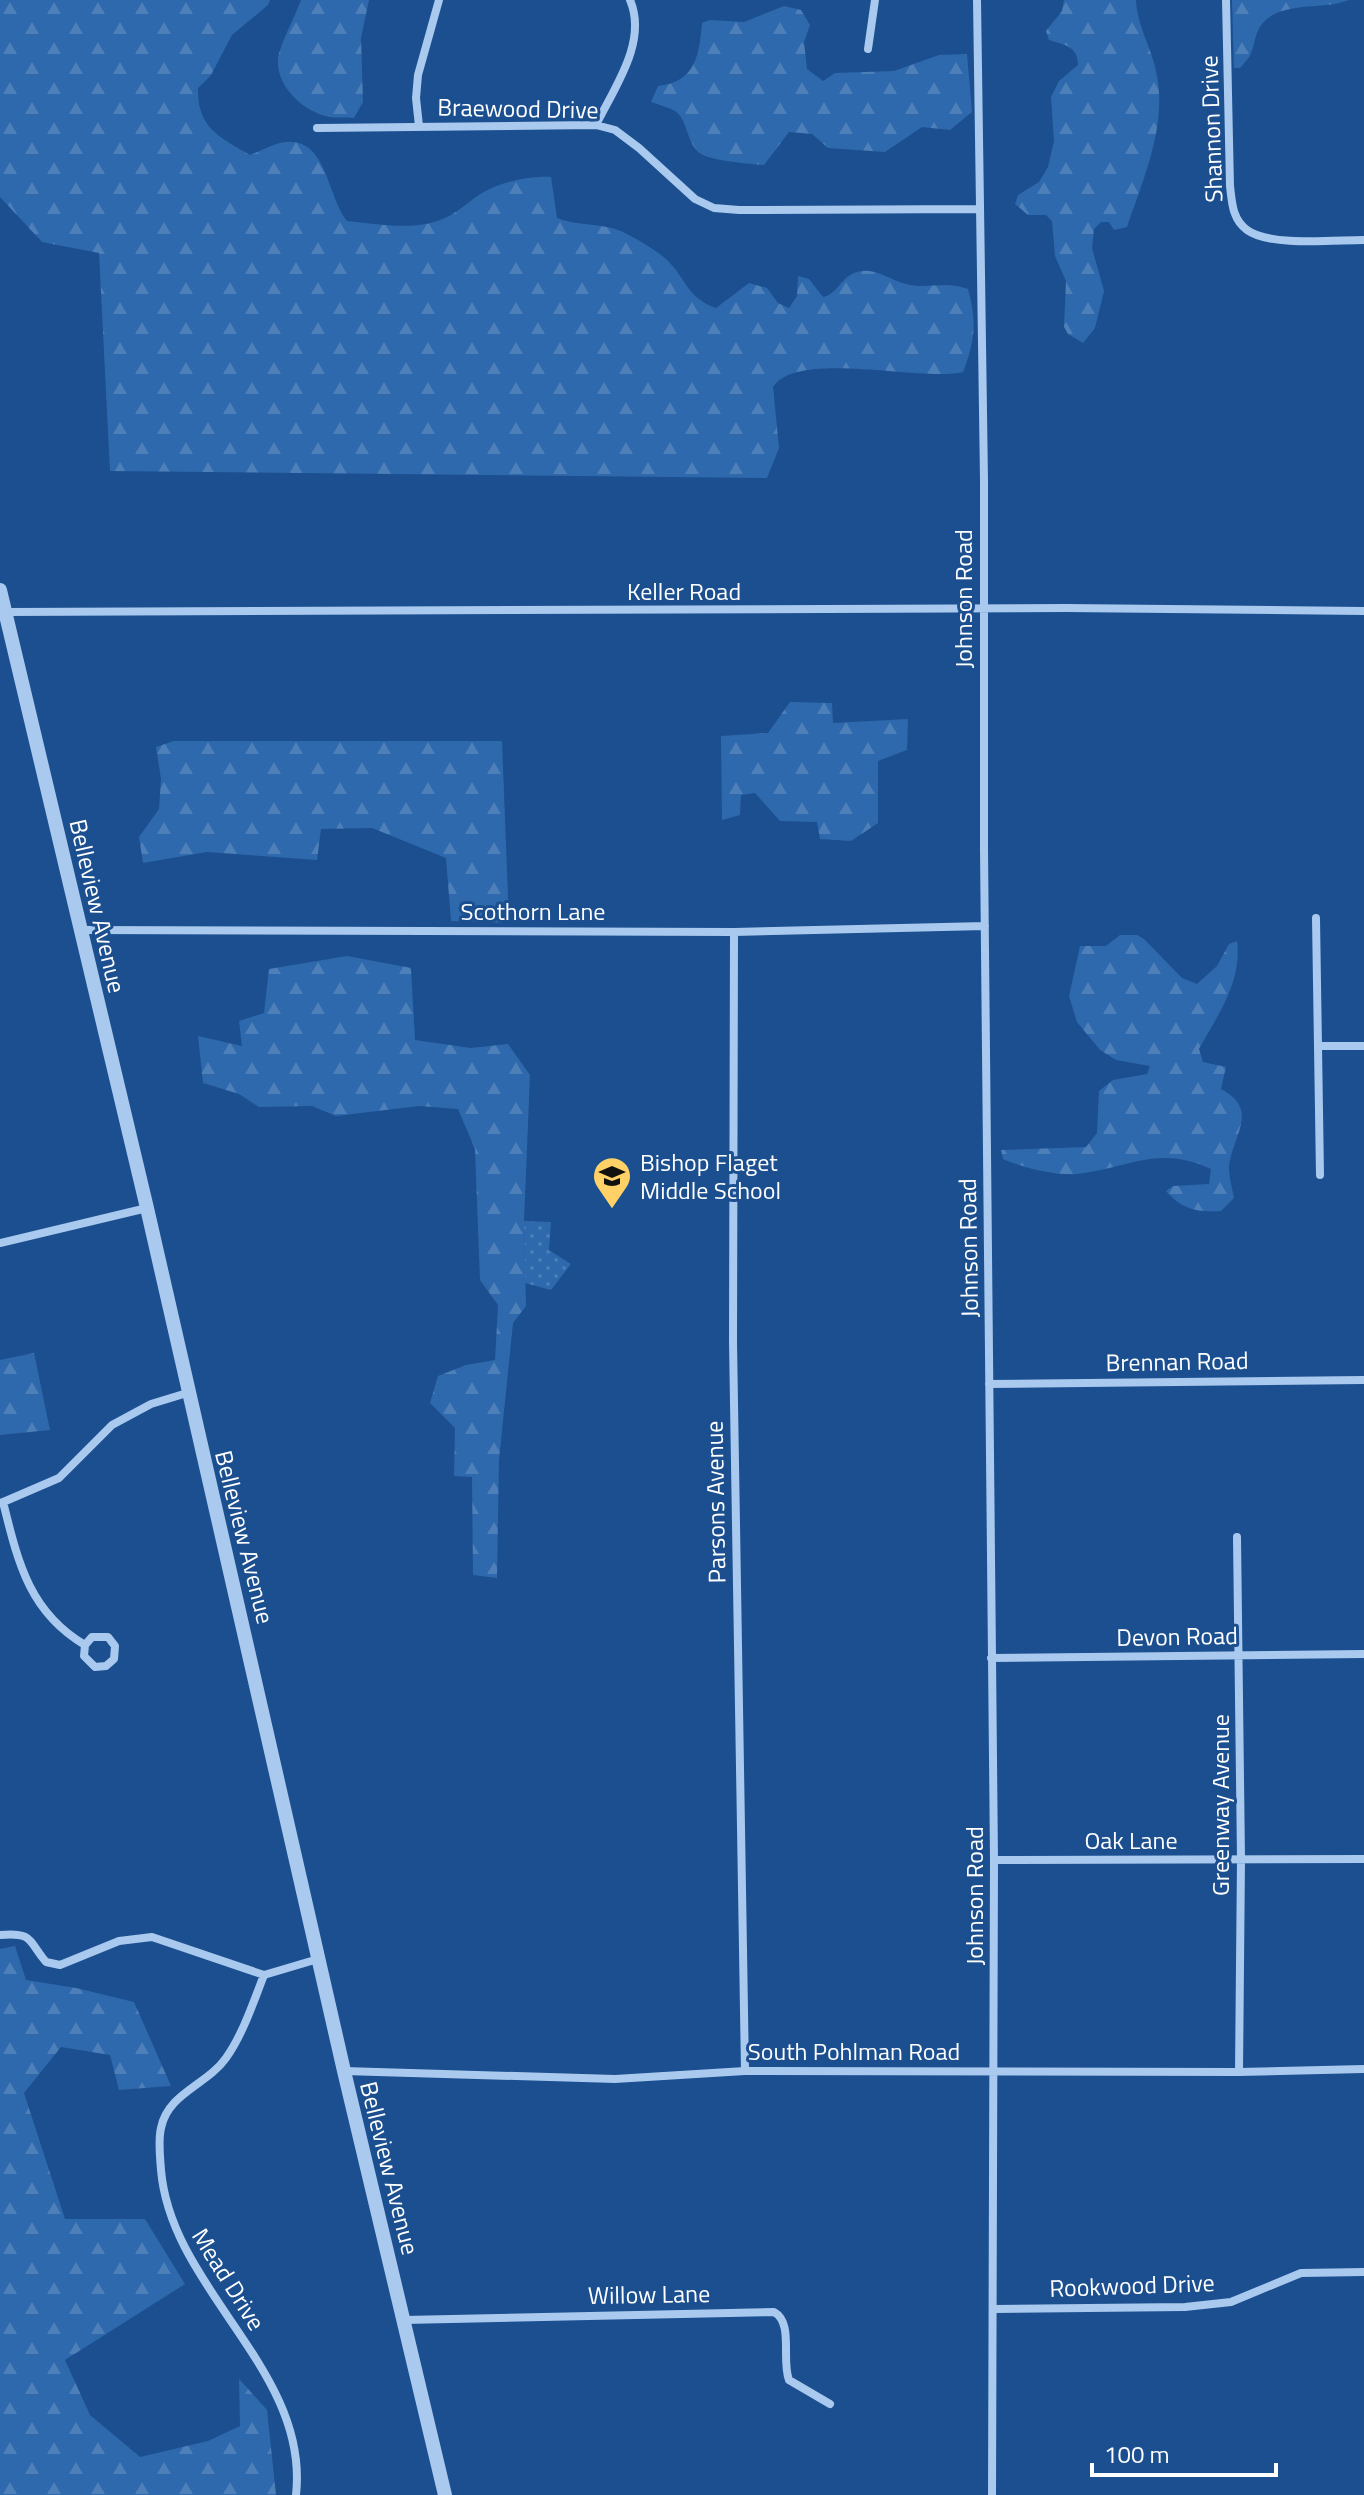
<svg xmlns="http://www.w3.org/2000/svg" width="1364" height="2495" viewBox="0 0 1364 2495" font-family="'Titillium Web',sans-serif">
  <defs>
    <pattern id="grass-dots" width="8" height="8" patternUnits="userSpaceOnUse" patternTransform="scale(2)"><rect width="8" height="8" fill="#2e69ad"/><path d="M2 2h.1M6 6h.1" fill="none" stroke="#4d80b9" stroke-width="1.8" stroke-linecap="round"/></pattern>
    <pattern id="forest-firs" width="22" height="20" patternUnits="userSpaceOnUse" patternTransform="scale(2)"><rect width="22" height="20" fill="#2e69ad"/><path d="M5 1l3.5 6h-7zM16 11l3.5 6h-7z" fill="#4d80b9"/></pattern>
  </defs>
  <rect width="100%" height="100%" fill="#1b4f8f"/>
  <path fill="url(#grass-dots)" d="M 524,1221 L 551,1222 L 549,1250 L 571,1264 L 551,1290 L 525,1283 Z"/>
  <path fill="url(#forest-firs)" d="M 0,0 L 270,0 L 268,5 L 232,35 L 211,75 L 198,88 C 197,128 219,137 250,155 C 261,151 274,143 286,142 C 327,138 327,196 347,221 C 378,224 418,232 447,217 C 460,211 471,199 484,192 C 501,182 531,175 551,177 L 557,218 C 579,227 603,222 625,233 C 638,240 658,251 668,261 C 688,281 686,297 716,308 L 749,283 L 767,288 L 778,303 L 789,308 L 797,296 L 798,276 L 809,279 L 823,297 C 837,294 840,280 852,274 C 872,264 887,279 906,284 C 927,290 943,280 968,289 C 977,320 975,342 963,372 C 922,382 797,349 773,387 L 779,448 L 767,478 L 110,471 L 99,253 L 42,242 L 0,197 Z
    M 301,0 L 369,0 L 361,38 L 363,102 L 354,118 C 346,117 337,118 329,117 C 304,112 276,87 278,59 C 279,47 296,14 301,0 Z
    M 1064,0 L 1136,0 C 1137,26 1151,46 1156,71 C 1168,124 1144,177 1127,227 L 1114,230 L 1109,222 L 1101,222 L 1094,229 L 1092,248 L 1104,291 L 1095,328 L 1083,343 L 1068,334 L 1064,327 L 1066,281 L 1055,256 L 1052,221 L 1046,215 L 1028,215 L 1015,204 L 1018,195 L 1039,182 L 1048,167 L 1054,141 L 1051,97 L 1059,81 L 1078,65 C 1078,46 1064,45 1049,40 L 1046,31 L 1062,11 Z
    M 1232,0 L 1349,0 C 1321,11 1282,0 1262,24 C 1255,32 1255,44 1251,53 C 1249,59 1244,63 1240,68 L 1234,68 Z
    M 784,6 L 801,10 L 810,25 L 804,42 L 807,69 L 823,81 L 835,73 L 894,71 L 939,55 L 967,54 L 972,112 L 950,130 L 922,127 L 885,152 L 828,148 L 812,134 L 789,132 L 764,165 C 750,164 713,161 701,154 C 686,144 688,119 675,111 C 668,107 659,105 651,102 L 658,86 C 696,82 699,55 702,23 L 710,20 L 744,22 Z
    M 790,702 L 832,703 L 833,723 L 908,719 L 907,750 L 878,761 L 878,823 L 851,841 L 820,839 L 817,822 L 780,821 L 755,793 L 741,795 L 740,815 L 722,820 L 721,736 L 768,733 Z
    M 174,741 L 502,741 L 509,923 L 451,921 L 446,858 L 372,828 L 321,829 L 317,860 L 207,852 L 143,863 L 139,837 L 159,809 L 161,779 L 156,747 Z
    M 1120,935 L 1137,935 L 1144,939 L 1182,978 L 1197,984 L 1217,966 L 1229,944 L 1237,941 C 1242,983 1218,1014 1199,1049 L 1203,1062 L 1226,1067 L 1221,1089 C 1257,1108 1237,1130 1230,1160 C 1227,1171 1232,1187 1234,1198 L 1221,1211 C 1196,1212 1183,1210 1166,1191 L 1173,1186 L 1209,1184 L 1211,1169 C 1156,1144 1128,1169 1076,1174 C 1056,1176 1021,1167 1003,1159 L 1001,1150 L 1086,1147 L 1097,1133 L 1099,1091 L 1113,1080 L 1147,1074 L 1150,1066 L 1116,1060 L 1100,1050 L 1077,1022 L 1069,996 L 1080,946 L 1106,946 Z
    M 347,956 L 411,968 L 415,1040 L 471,1048 L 508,1044 L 530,1075 L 524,1221 L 526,1306 L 513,1323 L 499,1460 L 497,1578 L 473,1575 L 472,1477 L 454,1476 L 455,1428 L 430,1403 L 438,1376 L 466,1365 L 495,1360 L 498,1305 L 480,1280 L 475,1149 L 458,1109 L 419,1106 L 336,1116 L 312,1106 L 259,1107 L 239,1094 L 203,1083 L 198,1036 L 242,1046 L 239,1021 L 264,1013 L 269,969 Z
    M 34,1353 L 50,1430 L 0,1435 L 0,1360 Z
    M 15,1946 L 26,1980 L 76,1988 L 134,2002 L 171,2086 L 119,2090 L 110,2055 L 61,2047 L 24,2093 L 65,2219 L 145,2219 L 185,2284 L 65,2360 L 90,2415 L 140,2457 L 208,2441 L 240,2426 L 239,2379 L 267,2410 L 276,2495 L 0,2495 L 0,1949 Z"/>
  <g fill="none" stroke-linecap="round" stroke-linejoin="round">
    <path stroke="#a9c9ee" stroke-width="8" d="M 977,0 L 984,480 L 984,849 L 994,1860 L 992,2495
      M 1226,0 L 1230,186 C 1232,202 1232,219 1247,230 C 1270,247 1335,240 1364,240
      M 868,49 L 875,0
      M 596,125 C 614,88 648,42 630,0
      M 419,126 L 416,98 L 418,75 L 439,0
      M 317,128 L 596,125 L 615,130 L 639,148 L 695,199 L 714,208 L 739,210 L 979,209
      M 5,612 L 1066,608 L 1364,611
      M 1316,918 L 1320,1175
      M 81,930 L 734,932 L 985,926
      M 734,932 L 733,1342 L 745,2071
      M 1318,1046 L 1364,1046
      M 0,1243 L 147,1208
      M 989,1384 L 1364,1380
      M 3,1502 C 18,1562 29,1612 85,1645 L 92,1637 L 108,1637 L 115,1646 L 114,1659 L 106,1666 L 95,1667 L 84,1656 L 85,1645
      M 1,1503 L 59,1478 L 112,1425 L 151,1404 L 187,1393
      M 1237,1537 L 1241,1859 L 1239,2072
      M 991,1658 L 1364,1654
      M 994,1860 L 1364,1859
      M 0,1935 C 34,1932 28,1941 46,1962 L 60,1965 L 119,1941 L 152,1937 L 264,1975
      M 344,2071 L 615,2079 L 745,2071 L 1239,2072 L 1364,2069
      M 993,2309 L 1185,2307 L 1231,2302 L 1301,2273 L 1364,2272
      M 404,2320 L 774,2312 C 794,2323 781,2360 789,2380 L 830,2404
      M 296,2495 C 310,2370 171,2290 161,2170 C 160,2156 158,2141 161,2128 C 168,2093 207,2085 226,2058 C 243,2034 253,2003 264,1975 L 318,1959"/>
    <path stroke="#a9c9ee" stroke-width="14" d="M 0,590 L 147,1208 L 344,2071 L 445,2495"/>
  </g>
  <defs>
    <symbol id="school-pin" viewBox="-11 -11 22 30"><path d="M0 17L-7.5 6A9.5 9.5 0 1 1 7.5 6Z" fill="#ffd166" stroke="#1b4f8f"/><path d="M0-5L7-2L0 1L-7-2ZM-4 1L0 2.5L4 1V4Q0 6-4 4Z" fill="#111"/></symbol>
  </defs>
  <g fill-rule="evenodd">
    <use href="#school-pin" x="590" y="1154" width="44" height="60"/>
  </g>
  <g text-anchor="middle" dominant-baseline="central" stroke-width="6" stroke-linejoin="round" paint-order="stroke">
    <g font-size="24" fill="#fff" stroke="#1b4f8f">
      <text transform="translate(518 108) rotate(1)">Braewood Drive</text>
      <text transform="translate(1211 129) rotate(-92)">Shannon Drive</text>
      <text x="684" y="591">Keller Road</text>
      <text transform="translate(963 599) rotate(-90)">Johnson Road</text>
      <text transform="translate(98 906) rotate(77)">Belleview Avenue</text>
      <text x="533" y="911">Scothorn Lane</text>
      <text transform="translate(968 1248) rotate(-91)">Johnson Road</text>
      <text transform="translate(1177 1361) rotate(-1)">Brennan Road</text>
      <text transform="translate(715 1502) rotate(-91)">Parsons Avenue</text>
      <text transform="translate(245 1537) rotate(76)">Belleview Avenue</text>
      <text transform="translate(1177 1636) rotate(-1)">Devon Road</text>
      <text transform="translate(1220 1805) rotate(-90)">Greenway Avenue</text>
      <text x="1131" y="1840">Oak Lane</text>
      <text transform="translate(974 1896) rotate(-90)">Johnson Road</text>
      <text x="854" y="2051">South Pohlman Road</text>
      <text transform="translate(390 2168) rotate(76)">Belleview Avenue</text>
      <text transform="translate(229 2279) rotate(58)">Mead Drive</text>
      <text transform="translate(1132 2285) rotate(-2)">Rookwood Drive</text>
      <text transform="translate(649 2294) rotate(-1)">Willow Lane</text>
    </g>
    <g font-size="24" fill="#fff" stroke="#1b4f8f" text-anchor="start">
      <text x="640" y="1162">Bishop Flaget<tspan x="640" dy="28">Middle School</tspan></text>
    </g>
  </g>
  <path d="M1092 2463v12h184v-12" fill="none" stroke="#ffffff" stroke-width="4"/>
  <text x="1104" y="2463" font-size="24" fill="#ffffff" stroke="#1b4f8f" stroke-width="6" paint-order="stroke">100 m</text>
</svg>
